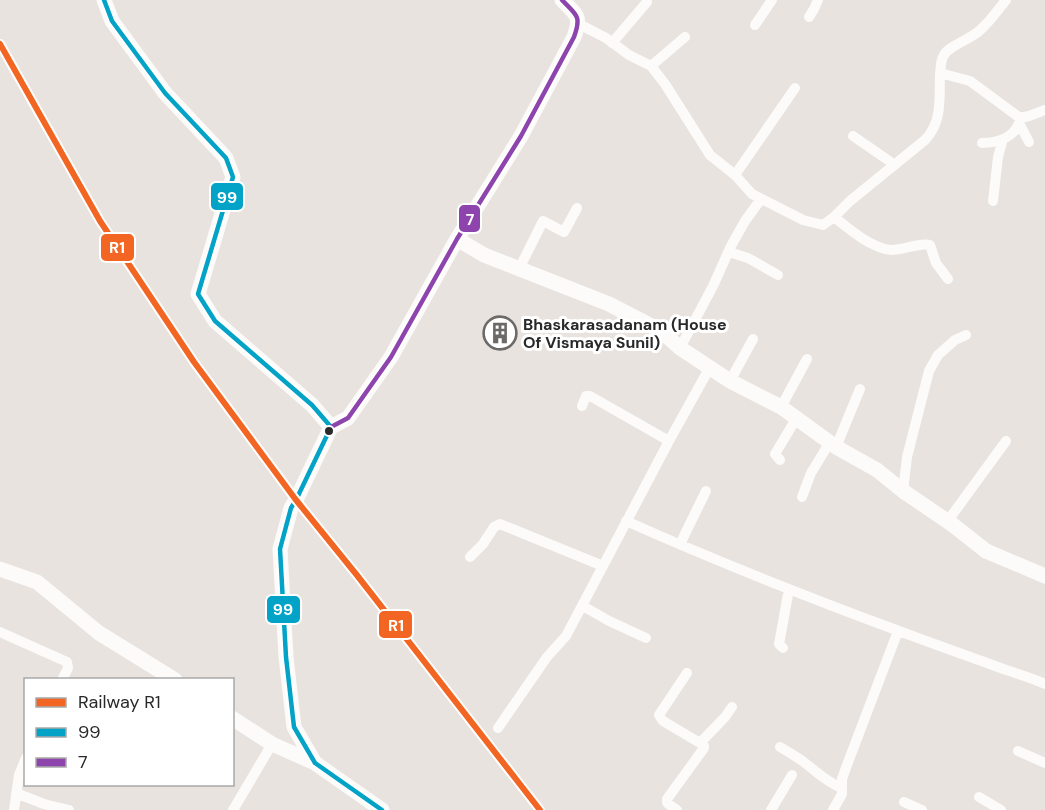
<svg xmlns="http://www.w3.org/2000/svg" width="1045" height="810" viewBox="0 0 1045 810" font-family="'DM Sans',sans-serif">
  <rect width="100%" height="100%" fill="#e8e3de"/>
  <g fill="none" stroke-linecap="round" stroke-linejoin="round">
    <path stroke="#fcfbfa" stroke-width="10" d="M 809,17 L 814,9 L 818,0
      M 579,24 L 606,38 L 629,55 L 651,66 L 665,84 L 710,155 L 735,175 L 752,194 L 803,220 L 823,225 L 834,217 C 849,229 872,249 892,250 C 904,250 920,242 930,245 L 936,263 L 948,279
      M 755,25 L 772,0
      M 612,43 L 647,2
      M 651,66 L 685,37
      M 940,73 L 970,81 L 1020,118 L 1029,116 L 1045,110
      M 1019,123 L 1029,142
      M 853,136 L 895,165
      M 982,143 C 999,143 1018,136 1020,118
      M 735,175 L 795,88
      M 993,201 L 998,157 L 1003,139
      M 834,217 L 850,201 L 925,140 C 943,121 939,98 940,74 C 941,68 940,61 944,55 C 949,46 968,40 978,32 C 989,23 997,11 1006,0
      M 729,252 L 748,258 L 778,275
      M 519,269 L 543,221 L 564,232 L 577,208
      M 680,348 L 713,286 L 731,246 L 745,221 L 761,199
      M 730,381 L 753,339
      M 582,406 L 586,396 L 590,396 L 669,441
      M 781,407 L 807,359
      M 836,447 L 860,389
      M 780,460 L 775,454 L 796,419
      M 903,491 L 907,457 L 929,371 L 938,355 L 955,340 L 966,335
      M 802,497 L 811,473 L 830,442
      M 626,521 C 716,561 807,597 899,631 C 931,643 965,655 998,667 C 1014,673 1030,677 1045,684
      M 947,522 L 1006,441
      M 681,545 L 683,538 L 706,491
      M 470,557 L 483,544 L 494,527 L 500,524 L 603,566
      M 583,606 L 609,621 L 646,638
      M 0,632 L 67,662 L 68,668 L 62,680
      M 783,648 L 779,644 L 789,589
      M 498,728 L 547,657 L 566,636 L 669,441 L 710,367
      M 700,743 L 725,717 L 732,707
      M 780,747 C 787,751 795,756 801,760 C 815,770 826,782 842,788
      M 1018,751 L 1045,763
      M 16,793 L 44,804 L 69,810
      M 979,797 L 1001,810
      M 904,802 L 922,810
      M 14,810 L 19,775 L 26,758
      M 233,810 L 272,744
      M 677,810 L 667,803 L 667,799 L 704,748 L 704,746 L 700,743 L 663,721 L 659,715 L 687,673
      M 771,810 L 792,775
      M 833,810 L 842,794 L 842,779 L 847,765 L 898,631"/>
    <path stroke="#fcfbfa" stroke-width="15" d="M 104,0 L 112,21 L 165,93 L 226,158 L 233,177 L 198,294 L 215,321 L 312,405 L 331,427 L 296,500 L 291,508 L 280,549 L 286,657 L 294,727 L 315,763 L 382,810
      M 457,239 L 484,255 L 609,304 L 661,331 L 680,348 L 730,381 L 781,407 L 836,447 L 877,470 L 903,491 L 953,525 L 986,551 L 1045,576
      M 331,427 L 348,418 L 391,357 L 457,239 L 521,136 L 574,37 C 582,15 576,15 562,0
      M 0,569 L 37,582 L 99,633 L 175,680
      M 232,718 L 272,744 L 315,763"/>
    <defs>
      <path id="bus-1" d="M 104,0 L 112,21 L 165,93 L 226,158 L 233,177 L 198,294 L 215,321 L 312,405 L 331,427 L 296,500 L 291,508 L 280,549 L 286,657 L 294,727 L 315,763 L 382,810"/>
      <path id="bus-2" d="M 331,427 L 348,418 L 391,357 L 457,239 L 521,136 L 574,37 C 582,15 576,15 562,0"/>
    </defs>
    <use href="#bus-1" stroke="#fff" stroke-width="9"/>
    <use href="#bus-2" stroke="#fff" stroke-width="9"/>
    <use href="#bus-1" stroke="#02a3c6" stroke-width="4.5"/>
    <use href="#bus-2" stroke="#8e44ad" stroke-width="4.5"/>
    <defs>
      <path id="rail-1" d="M 0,44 L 100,221 L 194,362 L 296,500 L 356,574 L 540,810"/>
    </defs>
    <use href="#rail-1" stroke="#fff" stroke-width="10"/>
    <use href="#rail-1" stroke="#f26522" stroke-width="6"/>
  </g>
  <defs>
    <symbol id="building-ring" viewBox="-11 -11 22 22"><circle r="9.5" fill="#fff" stroke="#6c6a68" stroke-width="1.5"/><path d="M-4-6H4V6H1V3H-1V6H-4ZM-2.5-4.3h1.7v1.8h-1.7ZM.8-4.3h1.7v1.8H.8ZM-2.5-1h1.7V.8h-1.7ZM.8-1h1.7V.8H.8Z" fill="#6c6a68"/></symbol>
  </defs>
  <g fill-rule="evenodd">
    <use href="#building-ring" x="481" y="314" width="38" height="38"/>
  </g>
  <circle fill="#292929" stroke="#fff" stroke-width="2" cx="329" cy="431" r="5"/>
  <g text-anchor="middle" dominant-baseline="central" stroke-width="6" stroke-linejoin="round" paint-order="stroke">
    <g font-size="16" font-weight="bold" fill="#292929" stroke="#fff" text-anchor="start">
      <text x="523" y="324">Bhaskarasadanam (House<tspan x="523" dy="18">Of Vismaya Sunil)</tspan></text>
    </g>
  </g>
  <g stroke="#fff" stroke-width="2">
    <rect x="210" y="182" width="34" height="29" rx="6" fill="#02a3c6"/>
    <rect x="458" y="204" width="23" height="29" rx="6" fill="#8e44ad"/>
    <rect x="100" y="233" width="35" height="29" rx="6" fill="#f26522"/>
    <rect x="266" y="595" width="35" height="29" rx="6" fill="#02a3c6"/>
    <rect x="378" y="610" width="35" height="29" rx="6" fill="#f26522"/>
  </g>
  <g font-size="16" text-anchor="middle" font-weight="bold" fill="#fff">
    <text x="227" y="203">99</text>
    <text x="470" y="225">7</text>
    <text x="117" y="253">R1</text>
    <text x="283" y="615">99</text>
    <text x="396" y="631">R1</text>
  </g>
  <rect x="24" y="678" width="210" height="108" fill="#ffffff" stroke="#a9a9a9" stroke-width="1.5"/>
  <rect x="36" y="698" width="30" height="9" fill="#f26522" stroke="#a9a9a9" stroke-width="1.5"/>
  <text x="78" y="708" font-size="18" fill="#292929">Railway R1</text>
  <rect x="36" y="728" width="30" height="9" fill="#02a3c6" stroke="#a9a9a9" stroke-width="1.5"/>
  <text x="78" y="738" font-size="18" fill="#292929">99</text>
  <rect x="36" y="758" width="30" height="9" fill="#8e44ad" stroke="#a9a9a9" stroke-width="1.5"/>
  <text x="78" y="768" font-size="18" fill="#292929">7</text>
</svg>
